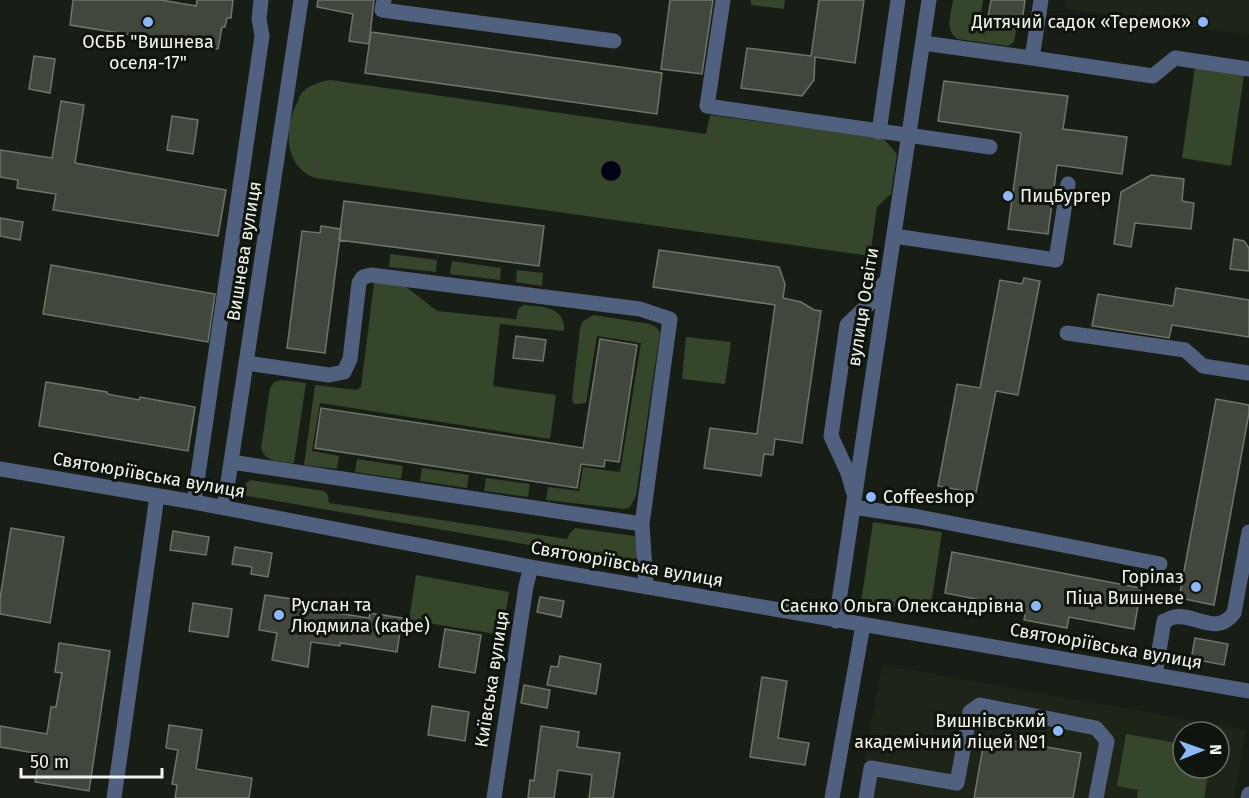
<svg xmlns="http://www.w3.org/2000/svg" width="1249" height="798" viewBox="0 0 1249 798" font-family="'Fira Sans',sans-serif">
  <rect width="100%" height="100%" fill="#181d15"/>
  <path fill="#1e2518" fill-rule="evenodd" d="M 1066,0 L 1249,0 L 1249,35 L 1064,8 Z
    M 882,665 L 1246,730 L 1234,798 L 858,798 ZM 1183,732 L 1219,732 L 1219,768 L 1183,768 Z"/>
  <path fill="#36462a" d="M 751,0 L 785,0 L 784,9 L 751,5 Z
    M 953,0 L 983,0 L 980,21 L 1017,26 L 1014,42 L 1008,46 L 958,39 C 944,31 951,14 953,0 Z
    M 1195,67 L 1244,75 L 1231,166 L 1182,158 Z
    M 330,80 L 706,134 L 710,115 L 883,138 L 897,154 L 891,194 L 877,207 L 870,256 L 315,178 C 285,166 284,132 295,107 C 297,103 299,97 301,94 C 308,85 319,82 330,80 Z
    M 390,254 L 437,260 L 436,272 L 389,267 Z
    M 452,261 L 501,268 L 500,280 L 450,274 Z
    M 517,270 L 543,273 L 542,286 L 516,282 Z
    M 378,281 L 405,286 L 437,311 L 516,319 L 518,309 L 524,305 C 542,307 566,306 564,331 L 500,324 L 493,386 L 556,395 L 550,439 L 320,403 L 312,451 L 339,456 L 337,469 L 304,465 L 315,385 L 357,390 L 361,387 L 374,283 Z
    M 594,315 L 650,324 L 656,327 L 660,332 L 636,496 L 630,507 L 624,509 L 546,500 L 548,487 L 579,491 L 583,467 L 620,472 L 641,343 L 597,336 L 586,403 L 574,404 L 572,400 L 580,328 L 583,321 Z
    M 686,337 L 731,342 L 725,384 L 682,379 Z
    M 281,380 L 306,383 L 294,463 C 281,461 265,463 261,448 L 270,388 L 274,382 Z
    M 357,459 L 403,466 L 401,479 L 355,472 Z
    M 422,468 L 469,475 L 467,488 L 420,481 Z
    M 486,478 L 530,484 L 528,497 L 484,491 Z
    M 251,480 L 324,491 L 328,495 L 329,503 L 567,539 L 570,533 L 575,528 L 635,536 L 637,556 L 634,560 L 622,561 L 242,495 L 246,483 Z
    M 873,522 L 942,532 L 930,612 L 861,602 Z
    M 416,575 L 509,592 L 502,635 L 409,620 Z
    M 1126,734 L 1183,744 L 1183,768 L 1209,768 L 1204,798 L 1137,798 L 1138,790 L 1117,786 Z"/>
  <path fill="#000216" d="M601 171a10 10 0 1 1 20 0a10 10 0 1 1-20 0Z"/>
  <path fill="#42473e" stroke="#6f756b" stroke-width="1.5" d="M 73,0 L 161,0 L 196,6 L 197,0 L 233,0 L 231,18 L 227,18 L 225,27 L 222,27 L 218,49 L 70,25 Z
    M 318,0 L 374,0 L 369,44 L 349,41 L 353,14 L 317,7 Z
    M 670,0 L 713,0 L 702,74 L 661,69 Z
    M 819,0 L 864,0 L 855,63 L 815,57 L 814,80 L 802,96 L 741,88 L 747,48 L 811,56 Z
    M 991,0 L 1025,0 L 1022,23 L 988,17 Z
    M 371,32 L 662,73 L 657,114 L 365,73 Z
    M 34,56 L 55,59 L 50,93 L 29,89 Z
    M 944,81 L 1068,96 L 1063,129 L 1127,137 L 1122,174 L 1057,165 L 1048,234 L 1008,229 L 1021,133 L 938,121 Z
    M 61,101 L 84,105 L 75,163 L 226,190 L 218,236 L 53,210 L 56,194 L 17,188 L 18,180 L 0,177 L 0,150 L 52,158 Z
    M 172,116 L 198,120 L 193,154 L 167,150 Z
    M 1151,175 L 1184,179 L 1182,201 L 1194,203 L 1191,229 L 1135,223 L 1131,247 L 1114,244 L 1121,192 Z
    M 344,201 L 544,226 L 539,266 L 339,240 Z
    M 0,218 L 23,222 L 20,240 L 0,236 Z
    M 321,226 L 341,229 L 325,353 L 287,348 L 302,231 L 320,233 Z
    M 1234,239 L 1244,241 L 1249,248 L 1249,271 L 1230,269 Z
    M 659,250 L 779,267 L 785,284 L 783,298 L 801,302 L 814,310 L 821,311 L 802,443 L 775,439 L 773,455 L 764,454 L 761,476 L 704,468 L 710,428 L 757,434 L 775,305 L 653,287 Z
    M 51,265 L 215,294 L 208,342 L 43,314 Z
    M 1024,278 L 1040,281 L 1018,395 L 996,391 L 976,493 L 938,486 L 957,384 L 980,388 L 1000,280 L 1022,284 Z
    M 1176,288 L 1249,300 L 1249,337 L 1172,325 L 1169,338 L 1092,326 L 1098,294 L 1173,306 Z
    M 516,336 L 546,340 L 543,361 L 513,358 Z
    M 600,339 L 637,345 L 619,462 L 605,460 L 604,467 L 581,464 L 577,488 L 315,448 L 321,408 L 583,448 Z
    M 46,382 L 107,392 L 107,394 L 139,400 L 140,397 L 195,407 L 188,451 L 39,426 Z
    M 1216,399 L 1249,405 L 1249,413 L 1214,605 L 1179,598 Z
    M 11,528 L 64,537 L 50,623 L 0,614 L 0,599 Z
    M 173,531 L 209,537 L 206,555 L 170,550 Z
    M 235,547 L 272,553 L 268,577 L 251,574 L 252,567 L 232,564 Z
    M 952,552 L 1141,588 L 1134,629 L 1069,617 L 1067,628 L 1024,620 L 1026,609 L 945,593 Z
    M 265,595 L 299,600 L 298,607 L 369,618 L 370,613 L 402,618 L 397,652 L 340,643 L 340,646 L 311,642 L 308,667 L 272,660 L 277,633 L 259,630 Z
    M 540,597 L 564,601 L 561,617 L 537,612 Z
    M 193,603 L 232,609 L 228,637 L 189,631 Z
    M 445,629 L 481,635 L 475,673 L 439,667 Z
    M 1195,638 L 1228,644 L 1224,665 L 1191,659 Z
    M 59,643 L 110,651 L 89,791 L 35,782 L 40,754 L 0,747 L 0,726 L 47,734 L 51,707 L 56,707 L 62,673 L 55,672 Z
    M 560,656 L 601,664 L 596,694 L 547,685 L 551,666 L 558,667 Z
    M 762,677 L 787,681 L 778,738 L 809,743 L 805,765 L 750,757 Z
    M 524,685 L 550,690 L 547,708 L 521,703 Z
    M 432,706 L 469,712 L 465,741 L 428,735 Z
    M 169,725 L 202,730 L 196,769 L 252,778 L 249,798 L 175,798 L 177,785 L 172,784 L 178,750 L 166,748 Z
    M 541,726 L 579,732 L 577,747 L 620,753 L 613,798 L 589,798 L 592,775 L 558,770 L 554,798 L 528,798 L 530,780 L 534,781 Z
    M 985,736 L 1081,753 L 1073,798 L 974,798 Z"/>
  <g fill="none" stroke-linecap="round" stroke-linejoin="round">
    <path stroke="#4f617e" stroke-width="15" d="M 384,0 L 382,10 L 614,41
      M 723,0 L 707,106 L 990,147
      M 923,43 L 1032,58 L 1041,0
      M 1032,58 L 1153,76 L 1175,58 L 1249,69
      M 879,132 L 898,0
      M 894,236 L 1056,260 L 1068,184
      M 1067,333 L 1185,350 L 1203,366 L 1249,373
      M 246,363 L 329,375 L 344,372 L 350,359 L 359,283 L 363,277 L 371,275 L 640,309 L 670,319 L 642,524 L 646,587
      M 231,462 L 642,524
      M 0,469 L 194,502 L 531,567 L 1249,691
      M 853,491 L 848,473 L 831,436 L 847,325 L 871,302 L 884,283
      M 194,502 L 262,36 L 259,19 L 261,0
      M 853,507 L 919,517 L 1160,564
      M 224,508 L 301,0
      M 836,621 L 929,0
      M 1155,674 L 1164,621 C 1168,620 1170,618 1174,617 C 1196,613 1216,637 1234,613 L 1249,532
      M 114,798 L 157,496
      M 494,798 L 526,586 L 531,567
      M 832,798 L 863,625
      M 866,798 L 871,768 L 957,783 L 970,712 L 980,705 L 1096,728 L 1107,741 L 1096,798
      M 1248,798 L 1249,794"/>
  </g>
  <g fill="#8db9fc" stroke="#0f140c" stroke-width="2">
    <circle cx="148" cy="22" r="6"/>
    <circle cx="1203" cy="22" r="6"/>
    <circle cx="1008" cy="196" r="6"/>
    <circle cx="871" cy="497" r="6"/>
    <circle cx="1196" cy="587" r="6"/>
    <circle cx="1036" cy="606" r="6"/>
    <circle cx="279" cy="615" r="6"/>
    <circle cx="1058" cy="731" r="6"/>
  </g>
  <g text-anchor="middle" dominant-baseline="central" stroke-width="6" stroke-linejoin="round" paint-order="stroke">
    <g font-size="18" fill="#f2f5ef" stroke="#0f140c" text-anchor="end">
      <text x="1191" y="22">Дитячий садок «Теремок»</text>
      <text x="148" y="42" text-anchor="middle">ОСББ "Вишнева<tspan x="148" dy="21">оселя-17"</tspan></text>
      <text x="1020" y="196" text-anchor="start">ПицБургер</text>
      <text x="883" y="497" text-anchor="start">Coffeeshop</text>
      <text x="1184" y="577">Горілаз<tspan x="1184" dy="21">Піца Вишневе</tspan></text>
      <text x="291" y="605" text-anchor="start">Руслан та<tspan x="291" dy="21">Людмила (кафе)</tspan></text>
      <text x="1024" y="606">Саєнко Ольга Олександрівна</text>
      <text x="1046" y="721">Вишнівський<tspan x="1046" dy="21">академічний ліцей №1</tspan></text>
    </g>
    <g font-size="18" fill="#f2f5ef" stroke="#0f140c">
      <text transform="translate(244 251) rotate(-81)">Вишнева вулиця</text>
      <text transform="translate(863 307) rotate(-81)">вулиця Освіти</text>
      <text transform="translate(149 475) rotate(10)">Святоюріївська вулиця</text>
      <text transform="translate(627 564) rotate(10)">Святоюріївська вулиця</text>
      <text transform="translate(1106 646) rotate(10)">Святоюріївська вулиця</text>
      <text transform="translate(492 679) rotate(-81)">Київська вулиця</text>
    </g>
  </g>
  <g transform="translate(1201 750) rotate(89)"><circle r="28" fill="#0f140c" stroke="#6a6e67" stroke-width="1.5"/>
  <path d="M0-4.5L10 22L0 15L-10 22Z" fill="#8db9fc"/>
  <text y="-9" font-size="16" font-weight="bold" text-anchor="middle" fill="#f2f5ef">N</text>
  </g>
  <path d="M21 768v9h141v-9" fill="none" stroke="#f2f5ef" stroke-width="3"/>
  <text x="30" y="768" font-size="18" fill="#f2f5ef" stroke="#0f140c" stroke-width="4.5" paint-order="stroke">50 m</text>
</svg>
